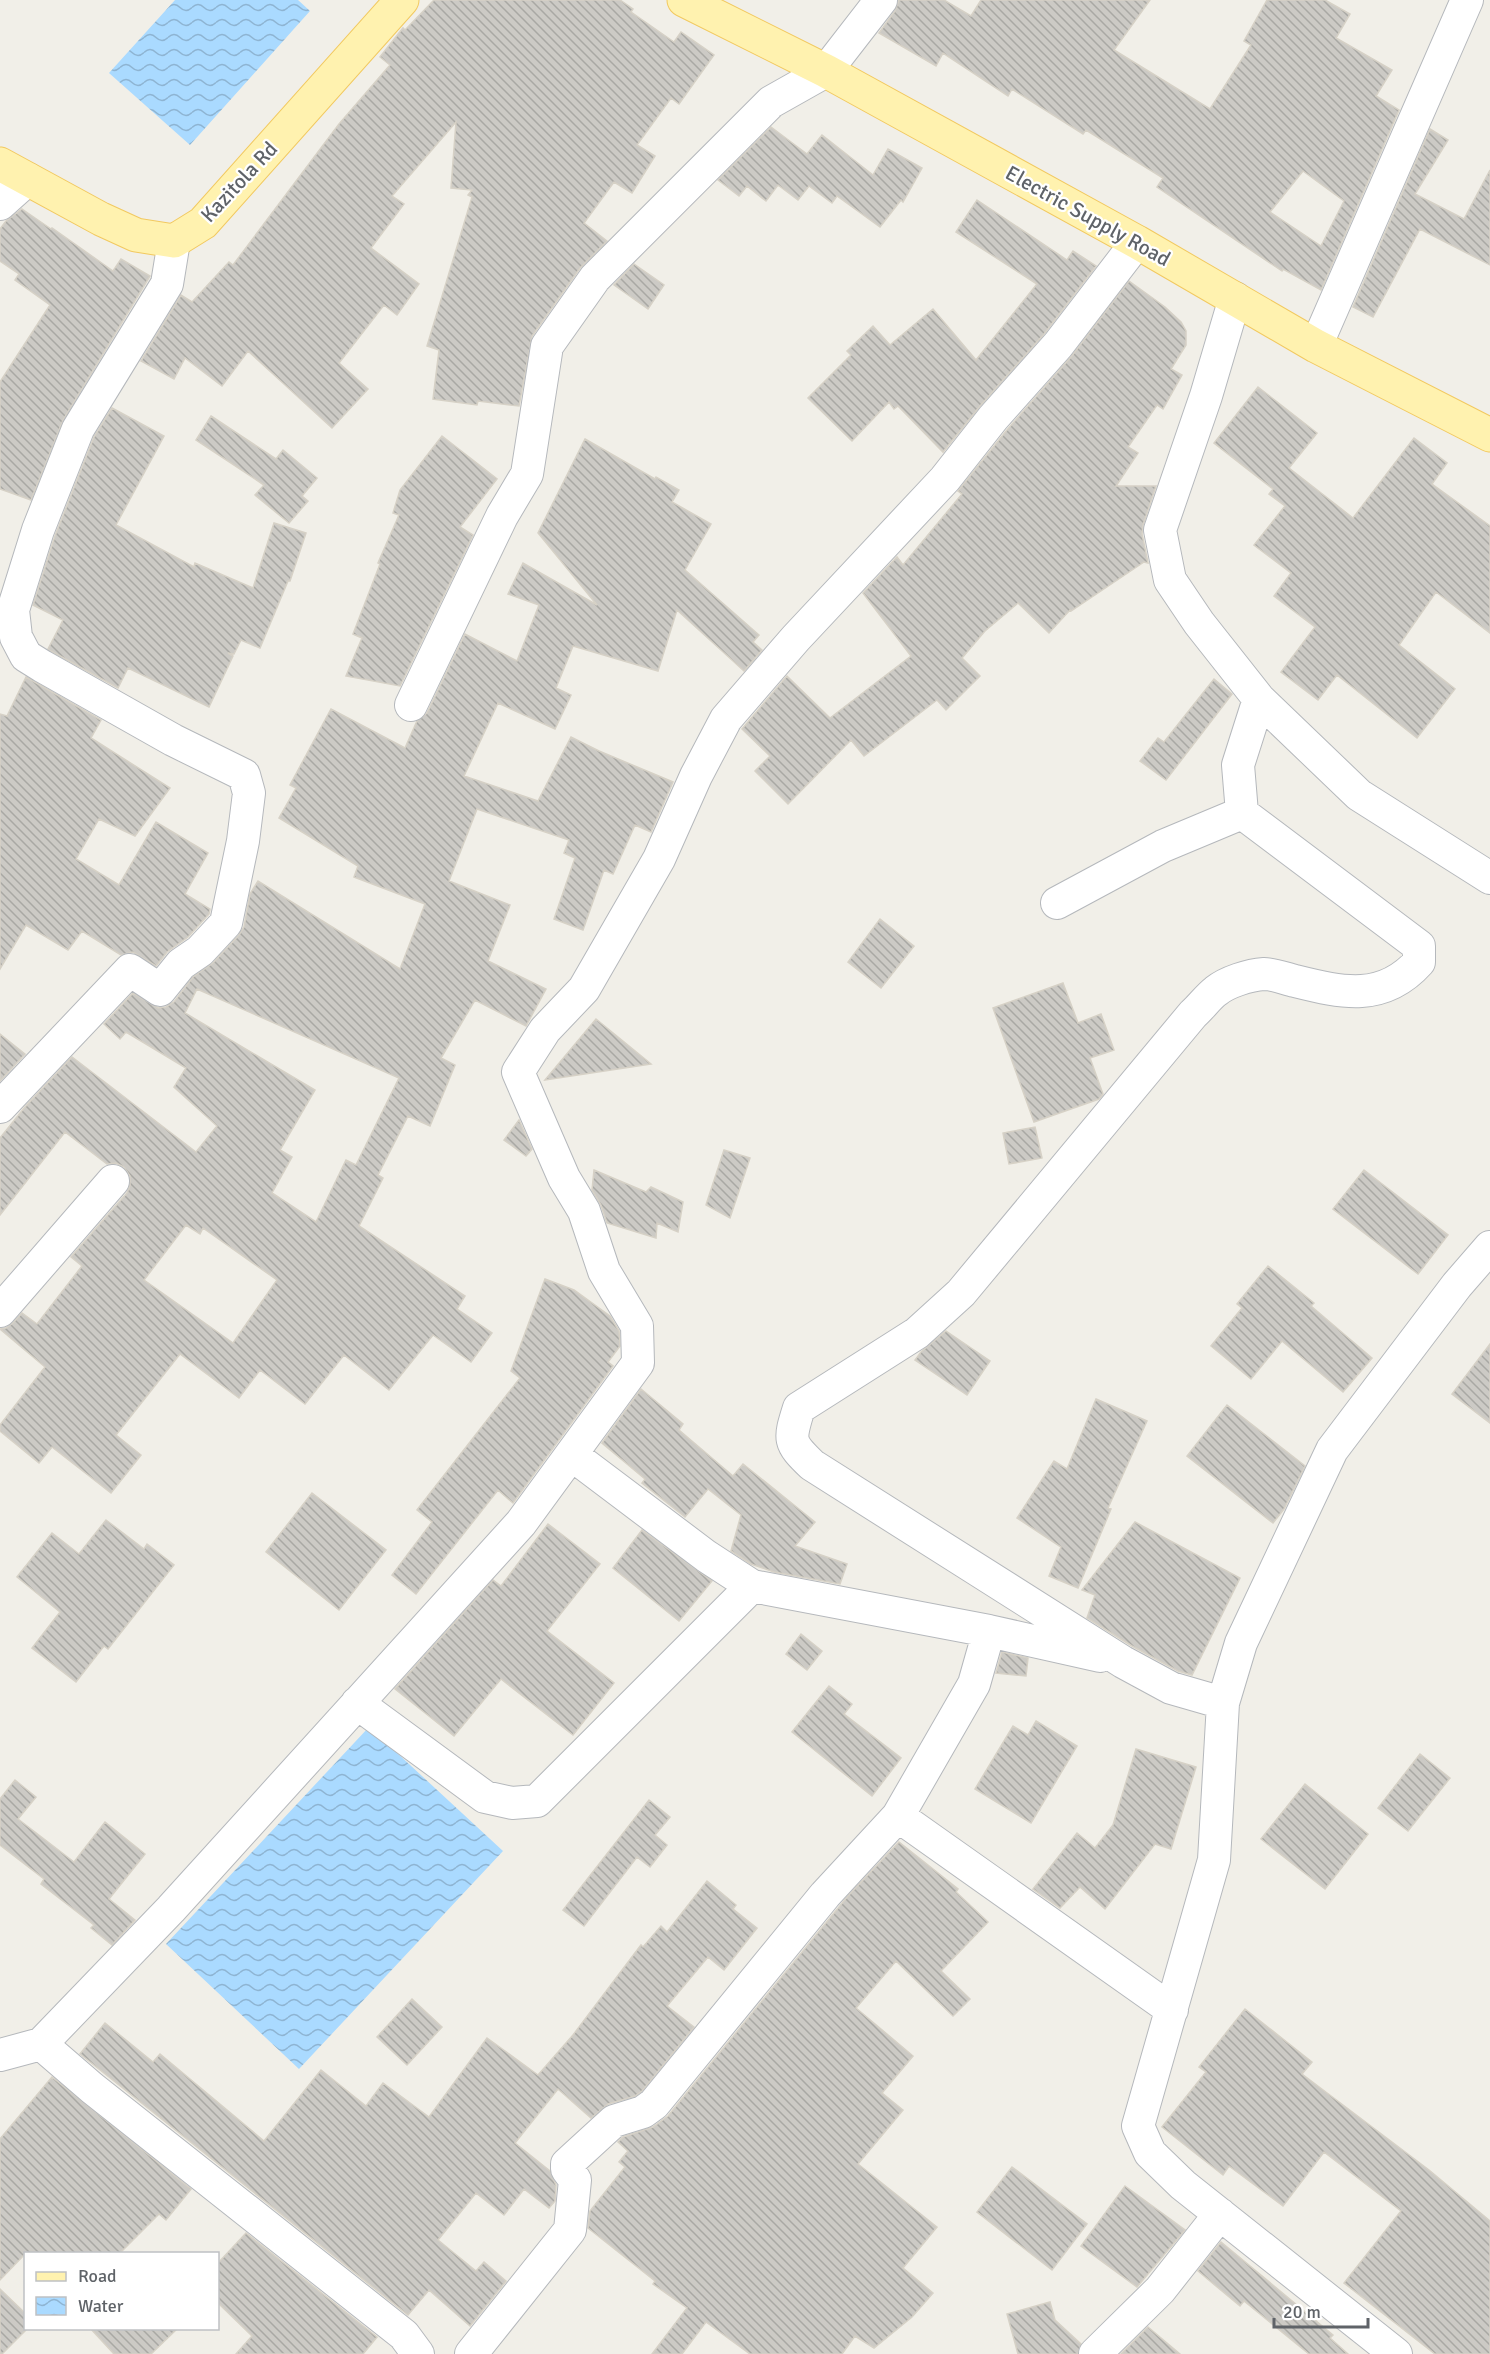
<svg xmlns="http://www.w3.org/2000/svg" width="1490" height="2354" viewBox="0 0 1490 2354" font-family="Signika,sans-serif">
  <defs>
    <pattern id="water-waves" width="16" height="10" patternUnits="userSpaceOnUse" patternTransform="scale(1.5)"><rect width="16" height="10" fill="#aadaff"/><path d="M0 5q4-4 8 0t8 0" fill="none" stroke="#8eb4d2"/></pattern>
    <pattern id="building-back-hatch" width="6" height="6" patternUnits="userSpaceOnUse" patternTransform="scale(1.5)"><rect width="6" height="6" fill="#cccac5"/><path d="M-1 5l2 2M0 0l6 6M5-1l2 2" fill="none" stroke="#a9a8a4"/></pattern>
  </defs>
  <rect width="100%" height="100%" fill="#f1efe8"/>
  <path fill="url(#water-waves)" d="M 175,0 L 298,0 L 310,11 L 190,145 L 109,73 Z
    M 369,1727 L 503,1851 L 299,2069 L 166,1944 Z"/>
  <path fill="url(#building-back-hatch)" stroke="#d6d1c6" stroke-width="1.5" fill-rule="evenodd" d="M 434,0 L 620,0 L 633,9 L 631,12 L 674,42 L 681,32 L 714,55 L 679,104 L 671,98 L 637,145 L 655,156 L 632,193 L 614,182 L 584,223 L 607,241 L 580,268 L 532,336 L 519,406 L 478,401 L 477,405 L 433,399 L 439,350 L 427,346 L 472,197 L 468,195 L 472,190 L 451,188 L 456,122 L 392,196 L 404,204 L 371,248 L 419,284 L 397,315 L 384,305 L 339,363 L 368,389 L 332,428 L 248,351 L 222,386 L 185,358 L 174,379 L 141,361 L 181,295 L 192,302 L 229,262 L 233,265 L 339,124 L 390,65 L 380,57 L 403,28 L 405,30 Z
    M 899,0 L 944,0 L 971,16 L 981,0 L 1150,0 L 1114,50 L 1210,109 L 1251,45 L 1244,41 L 1267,0 L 1325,0 L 1350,14 L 1336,38 L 1392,70 L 1376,96 L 1399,110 L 1321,290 L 1283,269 L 1282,271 L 1157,187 L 1163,178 L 1086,130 L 1083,134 L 1012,89 L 1008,96 L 943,53 L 936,66 L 879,33 L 895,11 ZM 1303,171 L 1344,201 L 1321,246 L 1270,212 Z
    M 771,127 L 807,154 L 822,135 L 873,175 L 888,149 L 922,168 L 903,202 L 901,200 L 880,227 L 837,196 L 832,203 L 809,186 L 798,200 L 778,185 L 766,201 L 747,186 L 739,196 L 718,180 Z
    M 1430,129 L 1448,140 L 1415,194 L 1464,219 L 1490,170 L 1490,265 L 1420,229 L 1373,317 L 1353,307 Z
    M 977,200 L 1067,260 L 1073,251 L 1096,266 L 1044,334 L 980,406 L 943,452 L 898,406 L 894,409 L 889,402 L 852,441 L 808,398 L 851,355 L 847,351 L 873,326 L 890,345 L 933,309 L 976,360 L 1037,284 L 956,232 Z
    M 22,209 L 51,229 L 52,228 L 113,271 L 121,259 L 150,276 L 63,420 L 31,500 L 0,489 L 0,382 L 50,305 L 15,280 L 19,274 L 0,261 L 0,229 L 6,221 Z
    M 634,264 L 664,285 L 648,309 L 614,285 Z
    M 1129,281 L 1165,307 L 1181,322 L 1186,331 L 1186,345 L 1171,369 L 1182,375 L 1163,409 L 1157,405 L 1128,447 L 1138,453 L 1116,486 L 1156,486 L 1143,525 L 1142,534 L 1148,563 L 1144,562 L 1071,611 L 1070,610 L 1049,633 L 1018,603 L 985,631 L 962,658 L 980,676 L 946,710 L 937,700 L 864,756 L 851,740 L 788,804 L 755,771 L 770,756 L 742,729 L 787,676 L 830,718 L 911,656 L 863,593 L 897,557 L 903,565 L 962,494 L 958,491 L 1007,430 L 1071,357 Z
    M 1258,387 L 1317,433 L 1289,468 L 1353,518 L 1414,438 L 1447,463 L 1432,484 L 1490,526 L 1490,633 L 1436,592 L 1399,645 L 1455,689 L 1417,738 L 1337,675 L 1318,700 L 1281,672 L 1315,627 L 1274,596 L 1291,573 L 1254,545 L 1285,506 L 1269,494 L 1273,489 L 1214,443 Z
    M 112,408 L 164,436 L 116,525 L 194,567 L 195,563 L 253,588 L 274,523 L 306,533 L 290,581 L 288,581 L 260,648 L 241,640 L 234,654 L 228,653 L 233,656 L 209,707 L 128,668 L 118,688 L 51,651 L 48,649 L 63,620 L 33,605 L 55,536 L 94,437 Z
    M 211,416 L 276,459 L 283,450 L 317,478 L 302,496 L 308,501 L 289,523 L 255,495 L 264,485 L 196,440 Z
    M 442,436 L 497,479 L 460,527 L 473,535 L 400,686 L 346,676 L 362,638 L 353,634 L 380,564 L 378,563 L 399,515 L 393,513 L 400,490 Z
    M 585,439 L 655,479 L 656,477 L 679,490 L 672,502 L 711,524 L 685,570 L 759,635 L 753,642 L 762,650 L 744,671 L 677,610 L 658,671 L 573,646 L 556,688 L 571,695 L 555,729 L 498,703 L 464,776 L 538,801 L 571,737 L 599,751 L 673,782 L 651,832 L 635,825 L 613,874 L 604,870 L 583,930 L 554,919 L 575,858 L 564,853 L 569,840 L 477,809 L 449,881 L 510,905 L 488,961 L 546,989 L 526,1026 L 475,1000 L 441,1058 L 455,1065 L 430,1126 L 408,1116 L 378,1175 L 383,1178 L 359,1226 L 465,1296 L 457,1309 L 492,1333 L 471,1362 L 433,1335 L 389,1390 L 344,1355 L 305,1404 L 260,1370 L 239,1398 L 180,1354 L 116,1435 L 141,1455 L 111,1493 L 52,1447 L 39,1463 L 0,1431 L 0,1425 L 45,1367 L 0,1329 L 6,1328 L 13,1323 L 22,1313 L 37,1324 L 82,1266 L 71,1257 L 127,1193 L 130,1185 L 130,1176 L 124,1167 L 116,1163 L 107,1164 L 65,1132 L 0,1215 L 0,1138 L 25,1107 L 72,1057 L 196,1152 L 217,1126 L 174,1087 L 186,1068 L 126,1032 L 120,1039 L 104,1024 L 133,993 L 158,1008 L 166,1007 L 174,1002 L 193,977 L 213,963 L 239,935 L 244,927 L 250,894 L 258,881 L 400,969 L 425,904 L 354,877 L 358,866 L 279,818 L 296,788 L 290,785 L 331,709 L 405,748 L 417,721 L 427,713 L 465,634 L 517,661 L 539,605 L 508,594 L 523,563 L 597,605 L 538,533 ZM 197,989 L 399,1078 L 356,1165 L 346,1160 L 316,1222 L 272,1193 L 292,1157 L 280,1150 L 315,1090 L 185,1013 ZM 186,1225 L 200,1234 L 203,1228 L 277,1280 L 233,1343 L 144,1280 Z
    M 26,677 L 101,720 L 91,738 L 170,788 L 135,836 L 99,819 L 76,859 L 119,885 L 156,822 L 208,853 L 185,894 L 210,909 L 209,914 L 188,937 L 167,952 L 156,966 L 133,952 L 121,955 L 82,931 L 68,950 L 26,925 L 0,969 L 0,714 L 7,716 Z
    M 1214,679 L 1232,694 L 1166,780 L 1140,761 L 1158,738 L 1164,742 Z
    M 880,919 L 914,946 L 881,988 L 848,962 Z
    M 1063,983 L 1078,1023 L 1101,1014 L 1114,1050 L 1090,1058 L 1103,1094 L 1099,1099 L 1034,1122 L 993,1008 Z
    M 596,1019 L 651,1064 L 545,1080 Z
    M 0,1034 L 25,1054 L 0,1081 Z
    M 519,1120 L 532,1149 L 526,1156 L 504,1140 Z
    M 1035,1127 L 1042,1158 L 1009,1164 L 1003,1133 Z
    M 724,1150 L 750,1158 L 730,1218 L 706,1205 Z
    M 594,1170 L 646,1192 L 651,1187 L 683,1202 L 678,1232 L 657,1223 L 656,1238 L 607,1223 L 601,1205 L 592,1190 Z
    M 1364,1170 L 1448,1235 L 1418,1274 L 1333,1209 Z
    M 1268,1266 L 1314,1303 L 1311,1306 L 1372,1358 L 1343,1392 L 1282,1341 L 1251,1379 L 1211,1346 L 1242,1308 L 1237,1304 Z
    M 545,1279 L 574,1290 L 610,1316 L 619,1331 L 620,1346 L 608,1362 L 613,1366 L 513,1503 L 498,1490 L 416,1594 L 392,1575 L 432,1522 L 417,1510 L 520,1378 L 511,1371 Z
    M 946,1331 L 990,1361 L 967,1395 L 915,1360 L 921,1352 Z
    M 1490,1344 L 1490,1423 L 1452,1394 Z
    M 641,1389 L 683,1424 L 679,1430 L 733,1476 L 743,1464 L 815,1522 L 795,1546 L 847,1564 L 840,1584 L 774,1572 L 751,1564 L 731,1551 L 741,1515 L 708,1489 L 685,1517 L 642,1483 L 645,1479 L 602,1443 Z
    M 1096,1399 L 1147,1421 L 1108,1508 L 1111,1509 L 1078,1588 L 1049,1576 L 1061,1547 L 1017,1518 L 1054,1461 L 1067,1469 Z
    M 1227,1405 L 1305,1466 L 1284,1509 L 1273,1523 L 1187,1456 Z
    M 312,1493 L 386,1550 L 339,1610 L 266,1552 Z
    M 106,1520 L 144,1549 L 147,1544 L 174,1565 L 108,1649 L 104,1646 L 76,1682 L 32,1648 L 60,1612 L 17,1577 L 52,1533 L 79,1554 Z
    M 1135,1522 L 1240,1578 L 1192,1675 L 1178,1671 L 1132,1646 L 1087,1618 L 1095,1595 L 1082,1590 Z
    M 548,1524 L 600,1564 L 547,1631 L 614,1683 L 573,1735 L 501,1679 L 454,1736 L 395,1689 L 493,1580 L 501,1586 Z
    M 642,1530 L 712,1581 L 679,1621 L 613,1568 Z
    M 801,1634 L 822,1651 L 807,1670 L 786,1654 Z
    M 1002,1652 L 1028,1658 L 1026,1676 L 996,1673 Z
    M 829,1686 L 852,1704 L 844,1714 L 901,1758 L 872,1796 L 792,1732 Z
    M 1036,1721 L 1077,1746 L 1031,1823 L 975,1789 L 1013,1726 L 1028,1735 Z
    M 1136,1749 L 1196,1767 L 1171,1849 L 1155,1844 L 1105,1909 L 1080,1887 L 1060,1908 L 1033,1889 L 1077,1833 L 1095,1848 L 1113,1825 Z
    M 1420,1754 L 1450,1778 L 1408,1831 L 1378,1808 Z
    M 15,1780 L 36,1797 L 18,1819 L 74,1862 L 105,1822 L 145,1854 L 109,1899 L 135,1920 L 112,1945 L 91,1928 L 94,1925 L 41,1884 L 44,1879 L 0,1845 L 0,1799 Z
    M 1305,1784 L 1368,1834 L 1325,1889 L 1261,1839 Z
    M 649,1800 L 670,1817 L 655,1835 L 667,1845 L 650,1867 L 637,1857 L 584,1926 L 563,1910 Z
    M 899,1842 L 958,1889 L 956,1892 L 988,1922 L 941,1971 L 970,1999 L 953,2016 L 896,1961 L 856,2008 L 913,2056 L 882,2093 L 903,2110 L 858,2164 L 937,2227 L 903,2268 L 933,2293 L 912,2317 L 874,2348 L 855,2336 L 842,2354 L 750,2354 L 706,2322 L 682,2354 L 652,2354 L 687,2308 L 653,2284 L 655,2281 L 588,2228 L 590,2211 L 625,2167 L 619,2162 L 628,2151 L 618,2142 L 623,2137 L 653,2127 L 668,2116 L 848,1896 Z
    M 707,1881 L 736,1905 L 733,1909 L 757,1928 L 724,1970 L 708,1957 L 667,2006 L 694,2027 L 642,2091 L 635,2096 L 608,2104 L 591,2118 L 558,2089 L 515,2143 L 550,2171 L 556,2185 L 555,2201 L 549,2208 L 524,2189 L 504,2215 L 476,2193 L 438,2240 L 476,2271 L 484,2262 L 506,2281 L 470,2326 L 429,2290 L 408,2315 L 80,2054 L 105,2023 L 153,2062 L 160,2054 L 264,2141 L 321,2070 L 366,2106 L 383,2083 L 429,2117 L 487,2038 L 538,2075 L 573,2035 L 641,1945 L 643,1947 L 661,1926 L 667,1932 Z
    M 412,1999 L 442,2027 L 407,2065 L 377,2037 Z
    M 1245,2009 L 1312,2062 L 1302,2074 L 1429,2170 L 1490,2221 L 1490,2354 L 1435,2354 L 1344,2283 L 1401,2211 L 1324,2152 L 1283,2206 L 1229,2166 L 1223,2175 L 1162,2127 L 1206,2072 L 1199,2067 Z
    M 52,2077 L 191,2189 L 166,2220 L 159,2214 L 120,2253 L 26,2253 L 0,2280 L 0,2139 Z
    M 1012,2167 L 1087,2224 L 1052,2270 L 977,2212 Z
    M 1125,2186 L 1185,2230 L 1137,2287 L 1081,2246 Z
    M 246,2233 L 377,2337 L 363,2354 L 236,2354 L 252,2336 L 218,2303 L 218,2263 Z
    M 1221,2242 L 1333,2335 L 1330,2338 L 1348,2354 L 1309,2354 L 1244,2301 L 1240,2306 L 1198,2271 Z
    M 0,2289 L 26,2314 L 26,2330 L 2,2354 L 0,2354 Z
    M 1050,2302 L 1055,2320 L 1081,2344 L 1078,2354 L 1018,2354 L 1007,2314 Z
    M 1148,2327 L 1180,2354 L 1121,2354 Z
    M 90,2328 L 178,2328 L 151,2354 L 114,2354 Z"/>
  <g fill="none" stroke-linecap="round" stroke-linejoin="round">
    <defs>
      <path id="minor" d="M 0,204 L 28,179
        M 1235,298 L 1206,396 L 1160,530 L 1170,580 L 1199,623 L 1259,699 L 1359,795 L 1490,878
        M 1316,346 L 1467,0
        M 411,705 L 502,516 L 527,474 L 547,346 L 595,278 L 771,102 L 826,71 L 881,0
        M 1057,903 L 1163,846 L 1242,813 L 1238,765 L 1259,699
        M 0,1107 L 130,970 L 160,990 L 181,964 L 200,951 L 226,923 L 243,841 L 249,793 L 244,775 L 173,740 L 42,666 L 26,656 L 16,637 L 13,610 L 38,530 L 78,429 L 167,284 L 174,241
        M 0,1311 L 113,1181
        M 572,1455 L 706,1556 L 752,1586 L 989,1631
        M 357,1703 L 485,1797 L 512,1803 L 537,1801 L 752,1586
        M 1223,1703 L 1171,1688 L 1123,1662 L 812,1465 C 788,1442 789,1440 799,1408 L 917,1333 L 961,1293 L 1193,1014 C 1201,1007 1208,997 1216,991 C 1227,982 1249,975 1264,974 C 1274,974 1286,979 1295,981 C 1343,993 1383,1002 1419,962 L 1419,946 L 1242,813
        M 898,1816 L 1172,2010
        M 41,2044 L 171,1909 L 521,1523 L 638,1363 L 637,1326 L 604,1271 L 584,1211 L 564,1178 L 518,1072 L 545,1030 L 584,989 L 659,859 L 696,776 L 726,719 L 796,638 L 945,479 L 993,418 L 1058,345 L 1137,242
        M 0,2055 L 41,2044 L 92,2088 L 404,2335 L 418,2354
        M 471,2354 L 570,2230 L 575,2180 L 567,2169 L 567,2164 L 614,2121 L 643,2112 L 654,2104 L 825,1895 L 898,1816 L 974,1684 L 989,1631 L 1100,1656
        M 1095,2354 L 1160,2290 L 1220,2214
        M 1396,2354 L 1183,2185 L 1150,2153 L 1138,2126 L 1214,1860 L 1223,1703 L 1241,1643 L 1332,1450 L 1457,1285 L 1490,1247"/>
      <path id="primary" d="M 684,0 L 826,71 L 1137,242 L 1316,346 L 1490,435
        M 0,164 L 101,219 L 136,235 L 174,241 L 203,223 L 402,0"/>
    </defs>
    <use href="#minor" stroke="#b5b8bc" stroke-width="34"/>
    <use href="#primary" stroke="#f2c960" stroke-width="35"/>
    <use href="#minor" stroke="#fff" stroke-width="32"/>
    <use href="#primary" stroke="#fff2af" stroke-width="33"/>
  </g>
  <g text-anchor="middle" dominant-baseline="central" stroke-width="4.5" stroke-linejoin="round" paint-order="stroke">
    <g font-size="21" fill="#5f6368" stroke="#fff">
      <text transform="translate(239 182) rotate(-47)">Kazitola Rd</text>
      <text transform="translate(1088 216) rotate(29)">Electric Supply Road</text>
    </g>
  </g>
  <rect x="24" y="2252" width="195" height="78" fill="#ffffff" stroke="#bfc1c3" stroke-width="1.5"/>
  <rect x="36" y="2272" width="30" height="9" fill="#fff2af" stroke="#bfc1c3" stroke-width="1.5"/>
  <text x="78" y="2282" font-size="18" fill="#5f6368">Road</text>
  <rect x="36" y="2297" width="30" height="18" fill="url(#water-waves)" stroke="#bfc1c3" stroke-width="1.5"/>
  <text x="78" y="2312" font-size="18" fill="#5f6368">Water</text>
  <path d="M1274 2318v9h94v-9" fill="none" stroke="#5f6368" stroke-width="3"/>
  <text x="1283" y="2318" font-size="18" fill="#5f6368" stroke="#ffffff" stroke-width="4.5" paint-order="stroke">20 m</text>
</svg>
